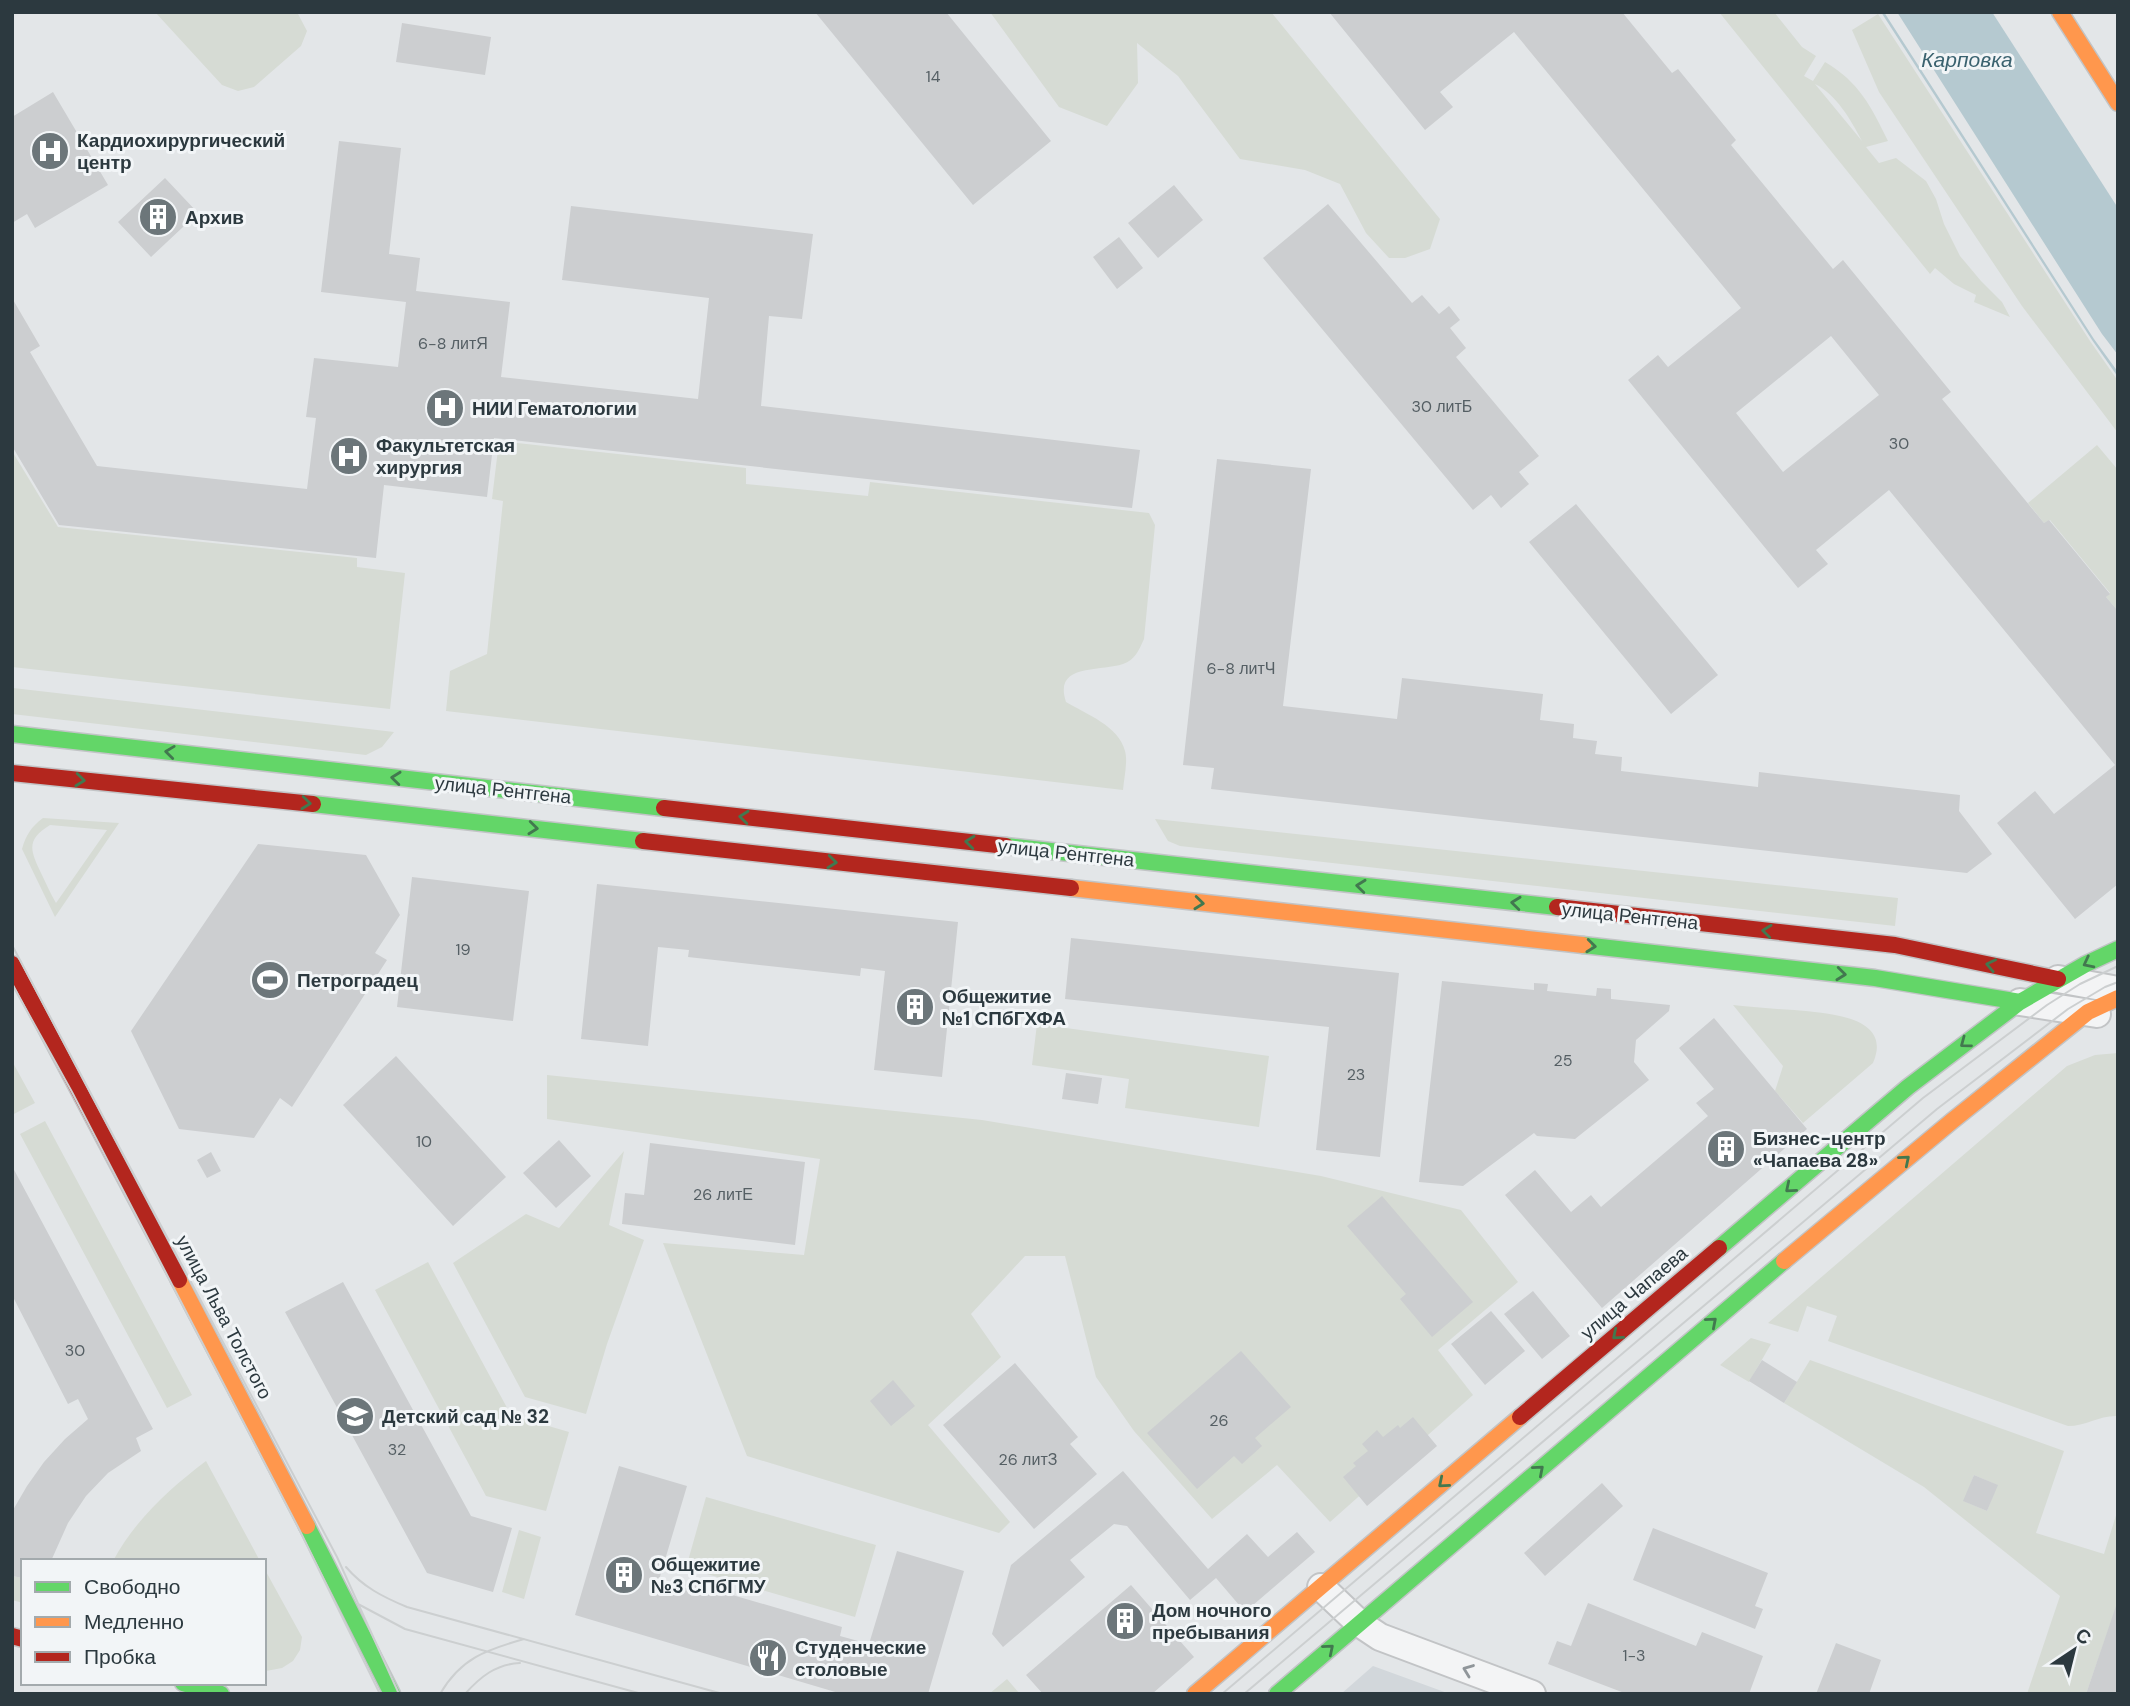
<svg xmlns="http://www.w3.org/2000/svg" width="2130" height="1706" viewBox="0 0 2130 1706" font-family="'DM Sans',sans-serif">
  <rect width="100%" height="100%" fill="#e3e6e8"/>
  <path fill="#d2d7db" d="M 1373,1666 L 1450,1694 L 1341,1694 Z"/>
  <path fill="#d6dbd4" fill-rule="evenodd" d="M 155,12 L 297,12 L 307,31 L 301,46 L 254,87 L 238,91 L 222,85 Z
    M 990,12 L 1271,12 L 1440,219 L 1430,249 L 1405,258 L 1389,258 L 1366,233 L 1340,184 L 1305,170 L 1240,159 L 1178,76 L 1137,43 L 1138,83 L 1107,126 L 1059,107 Z
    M 1719,12 L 1774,12 L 1802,47 L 1816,56 L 1804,76 L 1813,81 L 1825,62 C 1859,82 1871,106 1888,141 L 1866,147 L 1879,163 L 1896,158 L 1926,181 L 1936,199 L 1944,224 L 1960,256 L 1981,281 L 2002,302 L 2010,317 L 1974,302 L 1976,295 L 1954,284 L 1935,268 L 1930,274 ZM 1815,84 C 1836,94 1851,120 1862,141 Z
    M 1878,14 L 2090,341 L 2118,381 L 2118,433 L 2022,306 L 1879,92 L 1852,30 Z
    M 499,441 L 746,468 L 746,484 L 868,496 L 870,482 L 1149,513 L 1155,525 L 1144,639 C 1139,650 1135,660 1123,664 C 1100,672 1053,663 1066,702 C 1086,714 1119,726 1125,751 C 1128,762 1124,778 1123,790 L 446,711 L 450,671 L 487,654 L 503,501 L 492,499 Z
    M 2097,445 L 2118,470 L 2118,611 L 2106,597 L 2110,593 L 2050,520 L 2044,523 L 2028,503 Z
    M 12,451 L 58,527 L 357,558 L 357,567 L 405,573 L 390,709 L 12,667 Z
    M 13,688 L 394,732 L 382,747 L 366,755 L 12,714 Z
    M 43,818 L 119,823 L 55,917 L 22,849 C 26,835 31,827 43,818 ZM 50,825 L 107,830 L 56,903 C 50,893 46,883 41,873 C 30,850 26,840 50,825 Z
    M 1155,819 L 1898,898 L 1895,926 L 1180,846 L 1168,841 Z
    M 1733,1005 C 1754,1007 1774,1009 1794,1010 C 1824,1013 1894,1015 1873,1063 L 1803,1123 L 1775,1091 L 1783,1066 Z
    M 1037,1024 L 1269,1056 L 1259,1127 L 1125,1108 L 1129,1079 L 1032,1065 Z
    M 2118,1053 L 2118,1416 C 2100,1415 2086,1426 2068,1426 L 1828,1341 L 1837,1316 L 1807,1306 L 1798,1332 L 1768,1323 L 2067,1066 L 2095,1055 Z
    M 12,1061 L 35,1103 L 12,1115 Z
    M 547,1075 L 982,1120 L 1321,1176 L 1461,1210 L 1518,1282 L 1438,1350 L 1473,1395 L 1330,1522 L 1277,1465 L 1212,1519 L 1134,1431 L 1096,1377 L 1065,1256 L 1025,1256 L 971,1314 L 1001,1357 L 928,1425 L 1010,1522 L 999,1533 L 747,1456 L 663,1243 L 804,1255 L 820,1159 L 547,1119 Z
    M 45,1121 L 192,1395 L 167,1408 L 20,1134 Z
    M 624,1151 L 609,1225 L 644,1240 L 607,1344 L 586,1414 L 525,1397 L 453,1263 L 526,1214 L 559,1228 Z
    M 428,1262 L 511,1415 L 569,1432 L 546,1511 L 486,1496 L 375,1290 Z
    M 1751,1338 L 1771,1344 L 1749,1382 L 1720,1365 Z
    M 1810,1360 L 2064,1451 L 2036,1533 L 2104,1554 L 2118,1509 L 2118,1602 L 2086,1694 L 2027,1694 L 2060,1596 L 1924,1487 L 1784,1403 ZM 1974,1475 L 1997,1485 L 1987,1511 L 1964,1501 Z
    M 206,1461 L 260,1561 L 113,1561 C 135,1520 169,1489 206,1461 Z
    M 706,1497 L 876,1545 L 855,1617 L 686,1568 Z
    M 519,1530 L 541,1537 L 524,1599 L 502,1592 Z
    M 264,1568 L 302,1637 L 300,1650 L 293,1661 L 282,1668 L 266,1671 L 264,1670 Z
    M 12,1576 L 23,1578 L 23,1603 L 12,1600 Z
    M 1007,1679 L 1020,1694 L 989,1694 Z"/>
  <path fill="#b5c9d0" d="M 1881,12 L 1992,12 L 2118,208 L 2118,377 L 2092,340 Z"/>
  <path fill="#e3e6e8" d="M 1884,12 L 1897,12 L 2102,334 L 2118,355 L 2118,372 L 2094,339 Z"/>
  <path fill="#ccced0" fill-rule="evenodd" d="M 815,12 L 946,12 L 1051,141 L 973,205 Z
    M 1329,12 L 1622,12 L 1672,73 L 1678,69 L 1736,140 L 1731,145 L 1833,269 L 1843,260 L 1951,392 L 1942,399 L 2044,523 L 2049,520 L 2110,594 L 2106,597 L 2118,611 L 2118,884 L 2075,919 L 1997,823 L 2035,791 L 2054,814 L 2115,765 L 1889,490 L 1816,550 L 1828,564 L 1798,588 L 1628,380 L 1658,355 L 1668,367 L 1741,308 L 1514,32 L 1440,92 L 1453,107 L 1425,130 ZM 1831,336 L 1879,395 L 1783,472 L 1736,413 Z
    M 402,23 L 491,37 L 485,75 L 396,62 Z
    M 53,92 L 108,185 L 35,228 L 27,214 L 12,223 L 12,117 Z
    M 339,141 L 401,148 L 389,254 L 420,258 L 416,291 L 510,302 L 501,377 L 698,399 L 709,298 L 562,280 L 571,206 L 813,234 L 802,319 L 769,316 L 761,406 L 1140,450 L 1132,508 L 494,438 L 487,497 L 384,485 L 376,558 L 59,525 L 12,446 L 12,298 L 40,346 L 30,352 L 97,466 L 307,489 L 316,418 L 306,417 L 314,358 L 398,367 L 406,302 L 321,292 Z
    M 165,178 L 198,213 L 151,257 L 118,222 Z
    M 1174,185 L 1203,220 L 1158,258 L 1128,223 Z
    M 1328,204 L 1412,303 L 1422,295 L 1439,314 L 1449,306 L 1460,320 L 1450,328 L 1466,348 L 1456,357 L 1539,456 L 1519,472 L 1529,484 L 1501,508 L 1491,495 L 1473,510 L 1263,258 Z
    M 1119,237 L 1143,268 L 1117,289 L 1093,257 Z
    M 1217,459 L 1311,469 L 1283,706 L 1397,719 L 1402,678 L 1543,694 L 1540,720 L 1574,724 L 1573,738 L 1597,741 L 1595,754 L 1622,757 L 1621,771 L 1758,787 L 1759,772 L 1960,795 L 1959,811 L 1992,854 L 1967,873 L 1211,789 L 1214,768 L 1183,765 Z
    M 1576,504 L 1718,675 L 1671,714 L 1529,542 Z
    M 258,844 L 366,855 L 400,915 L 375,953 L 387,960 L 292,1107 L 280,1098 L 254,1138 L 179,1129 L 131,1031 Z
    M 412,877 L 529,891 L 513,1021 L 397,1007 Z
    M 597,884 L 958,922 L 942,1077 L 874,1070 L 885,971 L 861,968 L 860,976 L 688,957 L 689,950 L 658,947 L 648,1046 L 581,1039 Z
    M 1071,938 L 1399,973 L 1380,1157 L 1316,1150 L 1329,1027 L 1065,999 Z
    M 1442,981 L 1534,990 L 1534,983 L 1548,984 L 1547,991 L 1596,996 L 1597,988 L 1611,989 L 1611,999 L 1670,1005 L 1669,1011 L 1636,1040 L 1634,1062 L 1649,1080 L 1575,1139 L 1537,1136 L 1534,1133 L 1463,1186 L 1419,1182 Z
    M 1714,1018 L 1807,1129 L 1602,1308 L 1505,1195 L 1535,1170 L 1571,1212 L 1591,1195 L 1601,1207 L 1708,1116 L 1696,1103 L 1714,1089 L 1679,1048 Z
    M 396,1056 L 506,1177 L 453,1226 L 343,1105 Z
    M 1066,1073 L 1102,1078 L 1098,1104 L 1062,1099 Z
    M 559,1140 L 591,1176 L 556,1208 L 523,1173 Z
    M 650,1143 L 805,1162 L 795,1245 L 622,1224 L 625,1193 L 644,1195 Z
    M 211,1152 L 221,1171 L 207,1178 L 197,1160 Z
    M 12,1166 L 153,1429 L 136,1438 L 141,1451 L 108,1473 L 86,1496 L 68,1523 L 51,1561 L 23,1561 L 23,1578 L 12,1576 L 13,1510 L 27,1486 L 44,1462 L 65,1439 L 88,1419 L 78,1399 L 68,1404 L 12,1295 Z
    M 1382,1196 L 1473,1302 L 1432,1337 L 1400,1299 L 1406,1294 L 1347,1226 Z
    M 343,1282 L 471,1516 L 512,1528 L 493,1592 L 427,1573 L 285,1312 Z
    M 1533,1291 L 1570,1336 L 1542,1359 L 1504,1314 Z
    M 1491,1311 L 1525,1351 L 1485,1385 L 1451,1344 Z
    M 1241,1351 L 1291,1407 L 1255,1438 L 1262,1446 L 1242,1464 L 1234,1456 L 1197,1489 L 1147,1433 Z
    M 1762,1360 L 1797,1382 L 1784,1403 L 1749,1381 Z
    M 1015,1363 L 1078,1437 L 1070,1444 L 1097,1474 L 1034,1529 L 943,1425 Z
    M 893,1380 L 915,1406 L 891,1426 L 870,1401 Z
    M 1413,1417 L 1437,1446 L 1367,1506 L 1343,1477 L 1356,1466 L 1353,1463 L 1368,1451 L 1362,1444 L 1377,1430 L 1383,1437 L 1398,1425 L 1400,1428 Z
    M 619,1466 L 687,1486 L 659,1580 L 686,1588 L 688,1582 L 842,1627 L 840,1636 L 869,1644 L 897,1551 L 964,1571 L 928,1694 L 842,1694 L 575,1615 Z
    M 1123,1471 L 1208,1569 L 1247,1534 L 1268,1557 L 1297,1532 L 1315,1552 L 1245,1612 L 1216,1578 L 1190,1600 L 1127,1526 L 1114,1524 L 1070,1560 L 1085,1577 L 1003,1647 L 992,1634 L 1011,1565 Z
    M 1974,1475 L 1998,1485 L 1987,1511 L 1963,1501 Z
    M 1602,1483 L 1623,1506 L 1545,1576 L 1524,1553 Z
    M 1653,1528 L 1768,1573 L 1755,1606 L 1763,1609 L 1755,1629 L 1633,1580 Z
    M 1131,1585 L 1194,1657 L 1152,1694 L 1043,1694 L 1026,1675 Z
    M 1588,1603 L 1696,1646 L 1702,1632 L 1763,1656 L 1749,1694 L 1627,1694 L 1548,1664 L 1557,1641 L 1571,1646 Z
    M 2117,1603 L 2118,1694 L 2086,1694 Z
    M 1836,1643 L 1881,1660 L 1869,1694 L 1816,1694 Z"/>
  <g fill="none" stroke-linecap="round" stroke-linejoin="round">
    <defs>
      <path id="street" d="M 2058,979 L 2118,990
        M 2020,1002 L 2097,1014
        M 1321,1587 L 1359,1623 L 1380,1637 L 1532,1694"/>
      <path id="fast" d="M 12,734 L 664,808
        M 313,804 L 643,841
        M 1006,846 L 1557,907
        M 1583,945 L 1875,978 L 2020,1002
        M 1719,1248 L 1908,1087 L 2020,1002 L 2086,964 L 2118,949
        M 307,1526 L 392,1694
        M 183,1683 L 221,1694
        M 1277,1694 L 1784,1261"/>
      <path id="slow" d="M 2060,12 L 2118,103
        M 1071,888 L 1583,945
        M 1784,1261 L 1952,1121 L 2088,1012 L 2118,998
        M 179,1280 L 307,1526
        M 1195,1694 L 1520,1417"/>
      <path id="jam" d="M 12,773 L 313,804
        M 664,808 L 1006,846
        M 643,841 L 1071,888
        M 1557,907 L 1895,945 L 2058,979
        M 12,964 L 179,1280
        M 1520,1417 L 1719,1248
        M 12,1636 L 23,1639"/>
    </defs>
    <use href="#street" stroke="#c2c4c6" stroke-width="30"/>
    <use href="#fast" stroke="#c2c4c6" stroke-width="19"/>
    <use href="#slow" stroke="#c2c4c6" stroke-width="19"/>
    <use href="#jam" stroke="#c2c4c6" stroke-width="19"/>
    <use href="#street" stroke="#f3f4f5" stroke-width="26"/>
    <use href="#fast" stroke="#63d668" stroke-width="16"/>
    <use href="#slow" stroke="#ff974d" stroke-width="16"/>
    <use href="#jam" stroke="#b3261e" stroke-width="16"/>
    <path stroke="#cccfd0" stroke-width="2" d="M 12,945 L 337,1557 L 399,1694
      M 12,984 L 72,1092 L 298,1527 L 380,1694
      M 346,1567 C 363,1587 383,1597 407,1607 L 723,1694
      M 358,1604 L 405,1629 L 642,1694
      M 440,1694 C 461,1658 486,1650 524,1639
      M 465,1694 C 480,1677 496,1664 520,1663
      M 1222,1694 L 1923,1098 L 2047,1005 L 2080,984 L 2118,966
      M 1244,1694 L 1937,1109 L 2068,1009 L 2105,987 L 2118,982"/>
  </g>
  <defs><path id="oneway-chevron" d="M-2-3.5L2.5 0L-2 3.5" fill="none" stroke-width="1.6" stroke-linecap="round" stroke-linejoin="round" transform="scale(1.75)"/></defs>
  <g stroke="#42784f">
    <use href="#oneway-chevron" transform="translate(170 752) rotate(-173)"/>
    <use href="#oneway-chevron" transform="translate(396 778) rotate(-174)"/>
    <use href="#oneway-chevron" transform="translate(80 780) rotate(6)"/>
    <use href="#oneway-chevron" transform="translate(306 803) rotate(6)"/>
    <use href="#oneway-chevron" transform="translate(744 817) rotate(-174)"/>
    <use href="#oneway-chevron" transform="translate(533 828) rotate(6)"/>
    <use href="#oneway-chevron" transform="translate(970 842) rotate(-174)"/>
    <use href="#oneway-chevron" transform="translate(832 862) rotate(6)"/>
    <use href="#oneway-chevron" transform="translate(1361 886) rotate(-174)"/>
    <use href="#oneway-chevron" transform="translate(1199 903) rotate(6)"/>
    <use href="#oneway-chevron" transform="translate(1516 903) rotate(-174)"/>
    <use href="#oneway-chevron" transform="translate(1767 931) rotate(-174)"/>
    <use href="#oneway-chevron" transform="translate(1591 946) rotate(6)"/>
    <use href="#oneway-chevron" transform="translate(2088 963) rotate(153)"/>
    <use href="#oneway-chevron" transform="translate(1991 965) rotate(-168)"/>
    <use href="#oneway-chevron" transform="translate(1841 974) rotate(6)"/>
    <use href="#oneway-chevron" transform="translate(1965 1043) rotate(143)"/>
    <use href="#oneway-chevron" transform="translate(1905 1160) rotate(-40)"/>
    <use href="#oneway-chevron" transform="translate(1790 1188) rotate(140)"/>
    <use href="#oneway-chevron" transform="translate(1712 1322) rotate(-41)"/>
    <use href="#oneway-chevron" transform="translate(1617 1335) rotate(140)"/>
    <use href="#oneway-chevron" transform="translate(1539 1470) rotate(-41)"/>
    <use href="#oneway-chevron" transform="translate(1443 1483) rotate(140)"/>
    <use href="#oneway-chevron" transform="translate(1329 1649) rotate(-40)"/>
  </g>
  <use stroke="#90969a" href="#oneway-chevron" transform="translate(1468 1670) rotate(-159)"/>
  <defs>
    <symbol id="hospital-disc" viewBox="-11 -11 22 22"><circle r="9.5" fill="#6c767a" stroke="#f2f5f7"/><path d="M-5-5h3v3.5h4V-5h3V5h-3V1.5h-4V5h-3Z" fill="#fff"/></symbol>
    <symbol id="building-disc" viewBox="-11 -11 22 22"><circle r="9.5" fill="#6c767a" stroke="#f2f5f7"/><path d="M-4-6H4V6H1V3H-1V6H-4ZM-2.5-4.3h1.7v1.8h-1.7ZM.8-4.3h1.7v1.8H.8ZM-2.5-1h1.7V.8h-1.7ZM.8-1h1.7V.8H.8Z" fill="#fff"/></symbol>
    <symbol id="stadium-disc" viewBox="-11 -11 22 22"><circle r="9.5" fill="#6c767a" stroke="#f2f5f7"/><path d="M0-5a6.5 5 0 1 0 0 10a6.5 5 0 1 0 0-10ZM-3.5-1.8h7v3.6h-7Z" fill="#fff"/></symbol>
    <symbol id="school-disc" viewBox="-11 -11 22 22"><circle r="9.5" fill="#6c767a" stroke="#f2f5f7"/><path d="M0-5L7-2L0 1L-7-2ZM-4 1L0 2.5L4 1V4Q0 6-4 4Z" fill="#fff"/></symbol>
    <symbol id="restaurant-disc" viewBox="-11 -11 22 22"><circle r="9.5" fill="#6c767a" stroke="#f2f5f7"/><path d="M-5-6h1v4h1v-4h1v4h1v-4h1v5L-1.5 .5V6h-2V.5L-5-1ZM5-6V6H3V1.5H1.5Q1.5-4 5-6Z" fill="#fff"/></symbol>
  </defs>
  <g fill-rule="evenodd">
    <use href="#hospital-disc" x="28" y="129" width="44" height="44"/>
    <use href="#building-disc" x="136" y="195" width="44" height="44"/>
    <use href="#hospital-disc" x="423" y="386" width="44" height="44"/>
    <use href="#hospital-disc" x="327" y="434" width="44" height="44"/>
    <use href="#stadium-disc" x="248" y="958" width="44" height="44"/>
    <use href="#building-disc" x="893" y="985" width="44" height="44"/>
    <use href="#building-disc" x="1704" y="1127" width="44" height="44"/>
    <use href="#school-disc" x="333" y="1394" width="44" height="44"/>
    <use href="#building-disc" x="602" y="1553" width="44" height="44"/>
    <use href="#building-disc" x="1103" y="1599" width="44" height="44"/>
    <use href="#restaurant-disc" x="746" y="1636" width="44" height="44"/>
  </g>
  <g text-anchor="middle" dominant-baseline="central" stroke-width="6" stroke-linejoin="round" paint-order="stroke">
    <g font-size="16" fill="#555f64">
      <text x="933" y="76">14</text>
      <text x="453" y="343">6-8 литЯ</text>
      <text x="1442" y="406">30 литБ</text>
      <text x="1899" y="443">30</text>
      <text x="1241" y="668">6-8 литЧ</text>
      <text x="463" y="949">19</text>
      <text x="1563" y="1060">25</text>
      <text x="1356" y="1074">23</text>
      <text x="424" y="1141">10</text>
      <text x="723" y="1194">26 литЕ</text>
      <text x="75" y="1350">30</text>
      <text x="1219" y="1420">26</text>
      <text x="397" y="1449">32</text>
      <text x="1028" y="1459">26 литЗ</text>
      <text x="1634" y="1655">1-3</text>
    </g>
    <g font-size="19" font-weight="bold" fill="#2c393f" stroke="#f2f5f7" text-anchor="start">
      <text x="77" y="140">Кардиохирургический<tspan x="77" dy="22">центр</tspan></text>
      <text x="185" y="217">Архив</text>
      <text x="472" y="408">НИИ Гематологии</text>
      <text x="376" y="445">Факультетская<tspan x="376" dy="22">хирургия</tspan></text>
      <text x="297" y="980">Петроградец</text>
      <text x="942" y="996">Общежитие<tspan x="942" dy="22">№1 СПбГХФА</tspan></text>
      <text x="1753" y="1138">Бизнес-центр<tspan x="1753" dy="22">«Чапаева 28»</tspan></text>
      <text x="382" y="1416">Детский сад № 32</text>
      <text x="651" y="1564">Общежитие<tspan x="651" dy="22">№3 СПбГМУ</tspan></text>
      <text x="1152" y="1610">Дом ночного<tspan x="1152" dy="22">пребывания</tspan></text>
      <text x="795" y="1647">Студенческие<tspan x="795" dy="22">столовые</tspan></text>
    </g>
    <g font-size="19" fill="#2c393f" stroke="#f2f5f7">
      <text transform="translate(503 790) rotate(6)">улица Рентгена</text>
      <text transform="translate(1066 853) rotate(6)">улица Рентгена</text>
      <text transform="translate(1630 916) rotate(6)">улица Рентгена</text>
      <text transform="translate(1634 1293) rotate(-40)">улица Чапаева</text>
      <text transform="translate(224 1317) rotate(62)">улица Льва Толстого</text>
    </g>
    <g font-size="21" font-style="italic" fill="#3a626f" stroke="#f2f5f7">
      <text x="1967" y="60">Карповка</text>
    </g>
  </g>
  <rect width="2130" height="1706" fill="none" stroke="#2c393f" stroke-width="28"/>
  <rect x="21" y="1559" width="245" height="126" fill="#f2f5f7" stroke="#a3aaad" stroke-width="2"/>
  <rect x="35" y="1582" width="35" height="10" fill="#63d668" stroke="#a3aaad" stroke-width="2"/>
  <text x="84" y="1594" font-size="21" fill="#2c393f">Свободно</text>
  <rect x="35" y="1617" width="35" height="10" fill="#ff974d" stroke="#a3aaad" stroke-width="2"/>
  <text x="84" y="1629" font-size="21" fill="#2c393f">Медленно</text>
  <rect x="35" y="1652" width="35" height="10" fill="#b3261e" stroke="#a3aaad" stroke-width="2"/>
  <text x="84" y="1664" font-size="21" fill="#2c393f">Пробка</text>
  <g transform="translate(2074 1650) rotate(35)" stroke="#f2f5f7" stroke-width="5" paint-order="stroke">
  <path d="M0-5L12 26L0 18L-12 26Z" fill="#2c393f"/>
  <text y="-10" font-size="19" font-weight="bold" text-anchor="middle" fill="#2c393f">С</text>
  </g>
</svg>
